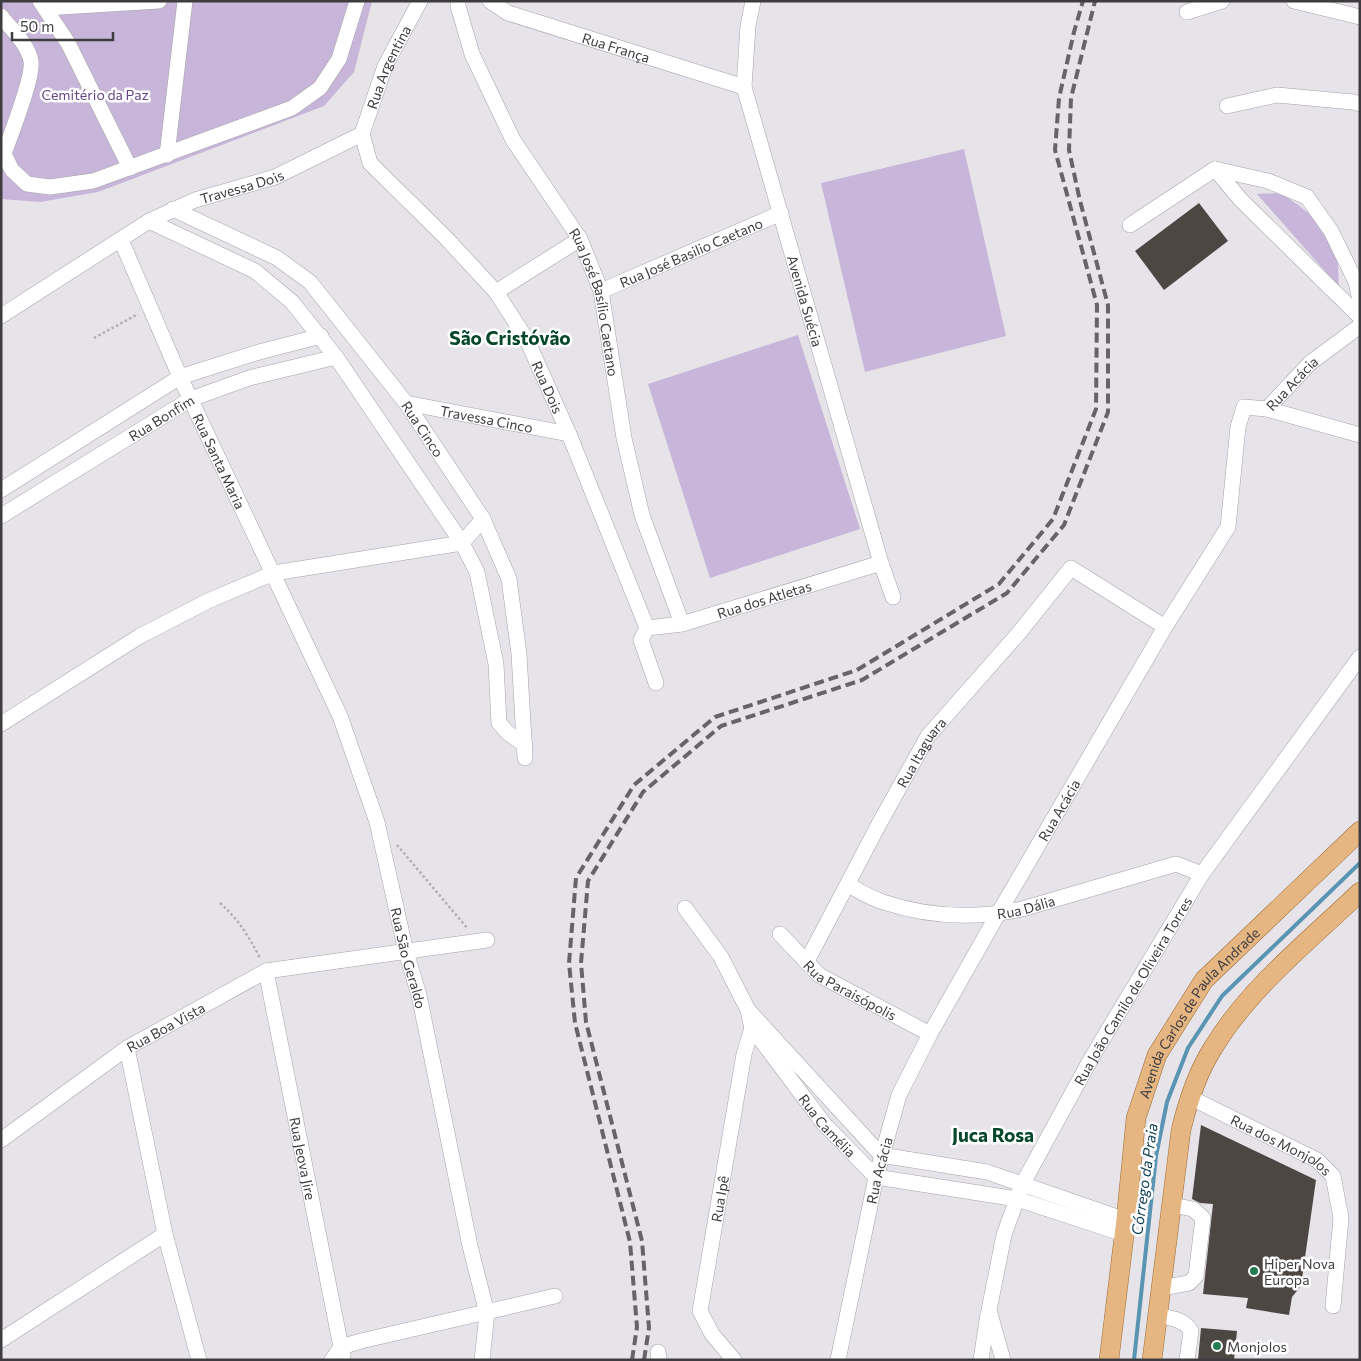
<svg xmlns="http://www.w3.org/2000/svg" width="1361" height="1361" viewBox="0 0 1361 1361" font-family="Commissioner,sans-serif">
  <rect width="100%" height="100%" fill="#e6e3e9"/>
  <path fill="#c7b6d9" d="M 1,1 L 372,1 L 354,72 L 324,106 L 98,192 L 40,202 L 1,199 Z
    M 964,149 L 1006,336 L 865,372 L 821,183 Z
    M 1280,193 C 1303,207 1324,223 1335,248 C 1339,259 1338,276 1339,287 L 1257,194 Z
    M 798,335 L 860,529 L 710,578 L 648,384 Z"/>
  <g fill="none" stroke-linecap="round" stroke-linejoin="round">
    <path stroke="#5995b3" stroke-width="4" d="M 1134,1360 L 1156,1156 L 1167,1102 L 1188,1048 L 1222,996 L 1360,863"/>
  </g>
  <path fill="#4d4744" d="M 1199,203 L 1228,241 L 1164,290 L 1135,251 Z
    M 1201,1125 L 1316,1180 L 1301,1286 L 1292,1297 L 1289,1315 L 1246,1308 L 1248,1298 L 1203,1294 L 1213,1204 L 1200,1203 L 1192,1199 Z
    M 1201,1328 L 1237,1331 L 1234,1360 L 1198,1360 Z"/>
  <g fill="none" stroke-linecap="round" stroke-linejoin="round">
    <defs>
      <g id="minor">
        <path d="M 40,1 L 68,43 L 130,168"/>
        <path id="s1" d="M 458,1 L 458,6 L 472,54 L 513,140 L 580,239 L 601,291 L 624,438 L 642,515 L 682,624"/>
        <path id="s2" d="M 490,1 L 508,13 L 744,87"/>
        <path id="s3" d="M 753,1 L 748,26 L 744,87 L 881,563 L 893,597"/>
        <path d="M 1294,1 L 1360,17"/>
        <path d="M 45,8 L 159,1"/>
        <path d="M 1187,12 L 1222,1"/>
        <path d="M 1,16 C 11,29 28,44 31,61 C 34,77 10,136 4,154 L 12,170 L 27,184 L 50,187 L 93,181 L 292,108 L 320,88 L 339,59 L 357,1"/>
        <path d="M 1227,106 L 1277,95 L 1353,102 L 1360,104"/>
        <path id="s4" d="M 362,134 L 370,163 L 446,238 L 496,292 L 527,340 L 569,434 L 647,628 L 641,640 L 656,683"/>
        <path id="s5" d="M 362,134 L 385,66 L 420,1"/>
        <path d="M 167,155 L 185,1"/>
        <path d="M 1215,169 L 1268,181 L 1307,197 L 1331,231 L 1356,282 L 1360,300"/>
        <path d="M 1215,169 L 1241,200 L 1360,317"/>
        <path id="s6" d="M 173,209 L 277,258 L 310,282 L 406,403 L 483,519 L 509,579 L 519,654 L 525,758"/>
        <path d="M 149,221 L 255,271 L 292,302 L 336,357 L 462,543 L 477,572 L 496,664 L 499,723 L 508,733 L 525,745"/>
        <path d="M 1130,225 L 1215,169"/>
        <path id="s7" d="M 121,240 L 180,377 L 340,716 L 377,822 L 406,952 L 419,995 L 470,1246 L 487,1313 L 482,1360"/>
        <path id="s8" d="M 601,291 L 781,213"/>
        <path d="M 496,292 L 580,239"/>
        <path id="s9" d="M 1,316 L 149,221 L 195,200 L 275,177 L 362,134"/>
        <path id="s10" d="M 406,403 L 569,434"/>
        <path d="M 1267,409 L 1360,435"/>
        <path d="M 1,490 L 180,377 L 259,352 L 321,336"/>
        <path id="s11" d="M 1,516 L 191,399 L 249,378 L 336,357"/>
        <path id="s12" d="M 647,628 L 682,624 L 881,563"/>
        <path d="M 1,724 L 140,636 L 210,600 L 274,573 L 462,543 L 483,519"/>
        <path id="s13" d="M 848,885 C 859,891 871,898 883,902 C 928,917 975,919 1022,909 L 1176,864 L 1202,874"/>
        <path id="s14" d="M 685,908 L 721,957 L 748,1010 L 752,1028 L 824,1124 L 876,1177 L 1017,1199 L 1124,1234"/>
        <path id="s15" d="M 780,934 L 819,975 L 930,1034"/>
        <path id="s16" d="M 807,961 L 879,824 L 928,736 L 1018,634 L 1071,568 L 1165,627"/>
        <path id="s17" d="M 266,971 L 341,1347 L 332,1360"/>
        <path d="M 748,1010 L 881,1155 L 987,1172 L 1126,1220"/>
        <path id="s18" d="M 1189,1097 L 1317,1160 L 1333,1176 L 1341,1218 L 1333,1306"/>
        <path d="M 1,1140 L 127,1048"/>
        <path d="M 165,1234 L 199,1360"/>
        <path d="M 1161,1288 L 1189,1283 L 1196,1276 L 1203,1218 L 1193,1209 L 1172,1205"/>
        <path d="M 1158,1316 C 1171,1318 1184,1319 1191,1331 L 1187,1360"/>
        <path id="s19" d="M 1,1340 L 165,1234 L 127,1048 L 266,971 L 487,940"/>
        <path d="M 658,1352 L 659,1360"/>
        <path d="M 343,1355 L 341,1347 L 361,1341 L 555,1296"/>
        <path id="s20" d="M 734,1360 L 712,1334 L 700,1311 L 744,1054 L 752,1028 L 756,1022"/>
        <path id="s21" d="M 838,1360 L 876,1177 L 899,1095 L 930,1034 L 998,914 L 1165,627 L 1228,527 L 1238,427 L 1244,407 L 1267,409 L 1310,363 L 1360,326"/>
        <path d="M 981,1360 L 988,1314"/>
        <path id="s22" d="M 1003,1360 L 989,1310 L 1004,1235 L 1022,1185 L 1092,1057 L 1202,874 L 1360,657"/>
      </g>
      <g id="major">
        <path id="s23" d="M 1109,1360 L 1126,1220 L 1136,1118 L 1157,1055 L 1204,980 L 1360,831"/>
        <path d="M 1152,1360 L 1181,1130 C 1188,1101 1197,1073 1213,1048 C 1249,988 1310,940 1360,892"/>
      </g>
    </defs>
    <use href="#minor" stroke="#a6a3a9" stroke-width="16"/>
    <use href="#major" stroke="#9f6c34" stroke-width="20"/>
    <path stroke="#b1afb4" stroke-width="2.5" stroke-dasharray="2.5 2.5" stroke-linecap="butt" d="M 94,338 L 138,314
      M 397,845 L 468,929
      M 220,903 C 239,920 248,935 260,958"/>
    <use href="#minor" stroke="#fff" stroke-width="15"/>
    <use href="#major" stroke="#e5b682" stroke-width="19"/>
    <path stroke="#666468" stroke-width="4" stroke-dasharray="10 5" stroke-linecap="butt" d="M 632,1360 L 637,1327 L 630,1242 L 575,1023 L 569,963 L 576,878 L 634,785 L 715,717 L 857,670 L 999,584 L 1053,519 L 1096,409 L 1097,305 L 1055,150 L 1059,98 L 1074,32 L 1083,1
      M 644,1360 L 649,1328 L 642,1241 L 586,1022 L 581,963 L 588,881 L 643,792 L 721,726 L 862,680 L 1007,593 L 1064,525 L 1108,412 L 1108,305 L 1080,201 L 1069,150 L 1071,98 L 1095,1"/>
  </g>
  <g fill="#247d52" stroke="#fff" stroke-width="2">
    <circle cx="1254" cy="1271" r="5"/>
    <circle cx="1217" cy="1346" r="5"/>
  </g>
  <g text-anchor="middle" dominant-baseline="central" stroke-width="5" stroke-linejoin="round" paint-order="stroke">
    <g font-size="14" fill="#3e3c3f" stroke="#fff">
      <text stroke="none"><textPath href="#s2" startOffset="135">Rua França</textPath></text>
      <text stroke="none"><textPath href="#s5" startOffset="72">Rua Argentina</textPath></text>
      <text stroke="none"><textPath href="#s9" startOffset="275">Travessa Dois</textPath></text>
      <text stroke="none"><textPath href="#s8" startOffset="98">Rua José Basilio Caetano</textPath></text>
      <text stroke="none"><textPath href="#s3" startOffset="309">Avenida Suécia</textPath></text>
      <text stroke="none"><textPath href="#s1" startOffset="335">Rua José Basílio Caetano</textPath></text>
      <text stroke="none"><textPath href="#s21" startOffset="1109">Rua Acácia</textPath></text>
      <text stroke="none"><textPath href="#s4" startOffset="319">Rua Dois</textPath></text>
      <text stroke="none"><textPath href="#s10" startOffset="82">Travessa Cinco</textPath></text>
      <text stroke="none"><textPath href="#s11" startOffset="188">Rua Bonfim</textPath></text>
      <text stroke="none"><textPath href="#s6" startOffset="341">Rua Cinco</textPath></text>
      <text stroke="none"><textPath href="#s7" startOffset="242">Rua Santa Maria</textPath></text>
      <text stroke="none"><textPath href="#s12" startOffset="121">Rua dos Atletas</textPath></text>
      <text stroke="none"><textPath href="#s16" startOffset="238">Rua Itaguara</textPath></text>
      <text stroke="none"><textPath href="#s21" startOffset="599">Rua Acácia</textPath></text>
      <text stroke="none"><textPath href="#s13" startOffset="184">Rua Dália</textPath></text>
      <text stroke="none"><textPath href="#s7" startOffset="776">Rua São Geraldo</textPath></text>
      <text stroke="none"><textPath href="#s15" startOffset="91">Rua Paraisópolis</textPath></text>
      <text stroke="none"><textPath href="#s22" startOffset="405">Rua João Camilo de Oliveira Torres</textPath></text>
      <text stroke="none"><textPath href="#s23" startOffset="368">Avenida Carlos de Paula Andrade</textPath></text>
      <text stroke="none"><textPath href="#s19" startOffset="429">Rua Boa Vista</textPath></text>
      <text stroke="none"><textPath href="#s14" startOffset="262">Rua Camélia</textPath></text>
      <text stroke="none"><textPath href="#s18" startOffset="104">Rua dos Monjolos</textPath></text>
      <text stroke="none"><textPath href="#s17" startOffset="191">Rua Jeova Jire</textPath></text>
      <text stroke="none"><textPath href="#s21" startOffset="194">Rua Acácia</textPath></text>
      <text stroke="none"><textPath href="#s20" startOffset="174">Rua Ipê</textPath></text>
    </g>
    <g font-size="14" fill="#654484" stroke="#fff">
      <text x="95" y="94">Cemitério da Paz</text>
    </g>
    <g font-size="14" fill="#3e3c3f" stroke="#fff" text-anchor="start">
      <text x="1264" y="1263">Hiper Nova<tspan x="1264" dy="16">Europa</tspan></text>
      <text x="1227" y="1346">Monjolos</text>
    </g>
    <g font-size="15" font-style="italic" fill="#0a3e54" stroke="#fff">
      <text transform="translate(1144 1179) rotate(-82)">Córrego da Praia</text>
    </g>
    <g font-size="19" font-weight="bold" fill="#04472a" stroke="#fff">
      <text x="510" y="337">São Cristóvão</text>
      <text x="993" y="1134">Juca Rosa</text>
    </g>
  </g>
  <rect width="1361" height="1361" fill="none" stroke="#3e3c3f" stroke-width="5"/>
  <path d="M12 32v8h101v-8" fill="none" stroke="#3e3c3f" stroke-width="2.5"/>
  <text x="20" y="32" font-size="15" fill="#3e3c3f" stroke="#ffffff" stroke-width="4" paint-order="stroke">50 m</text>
</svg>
